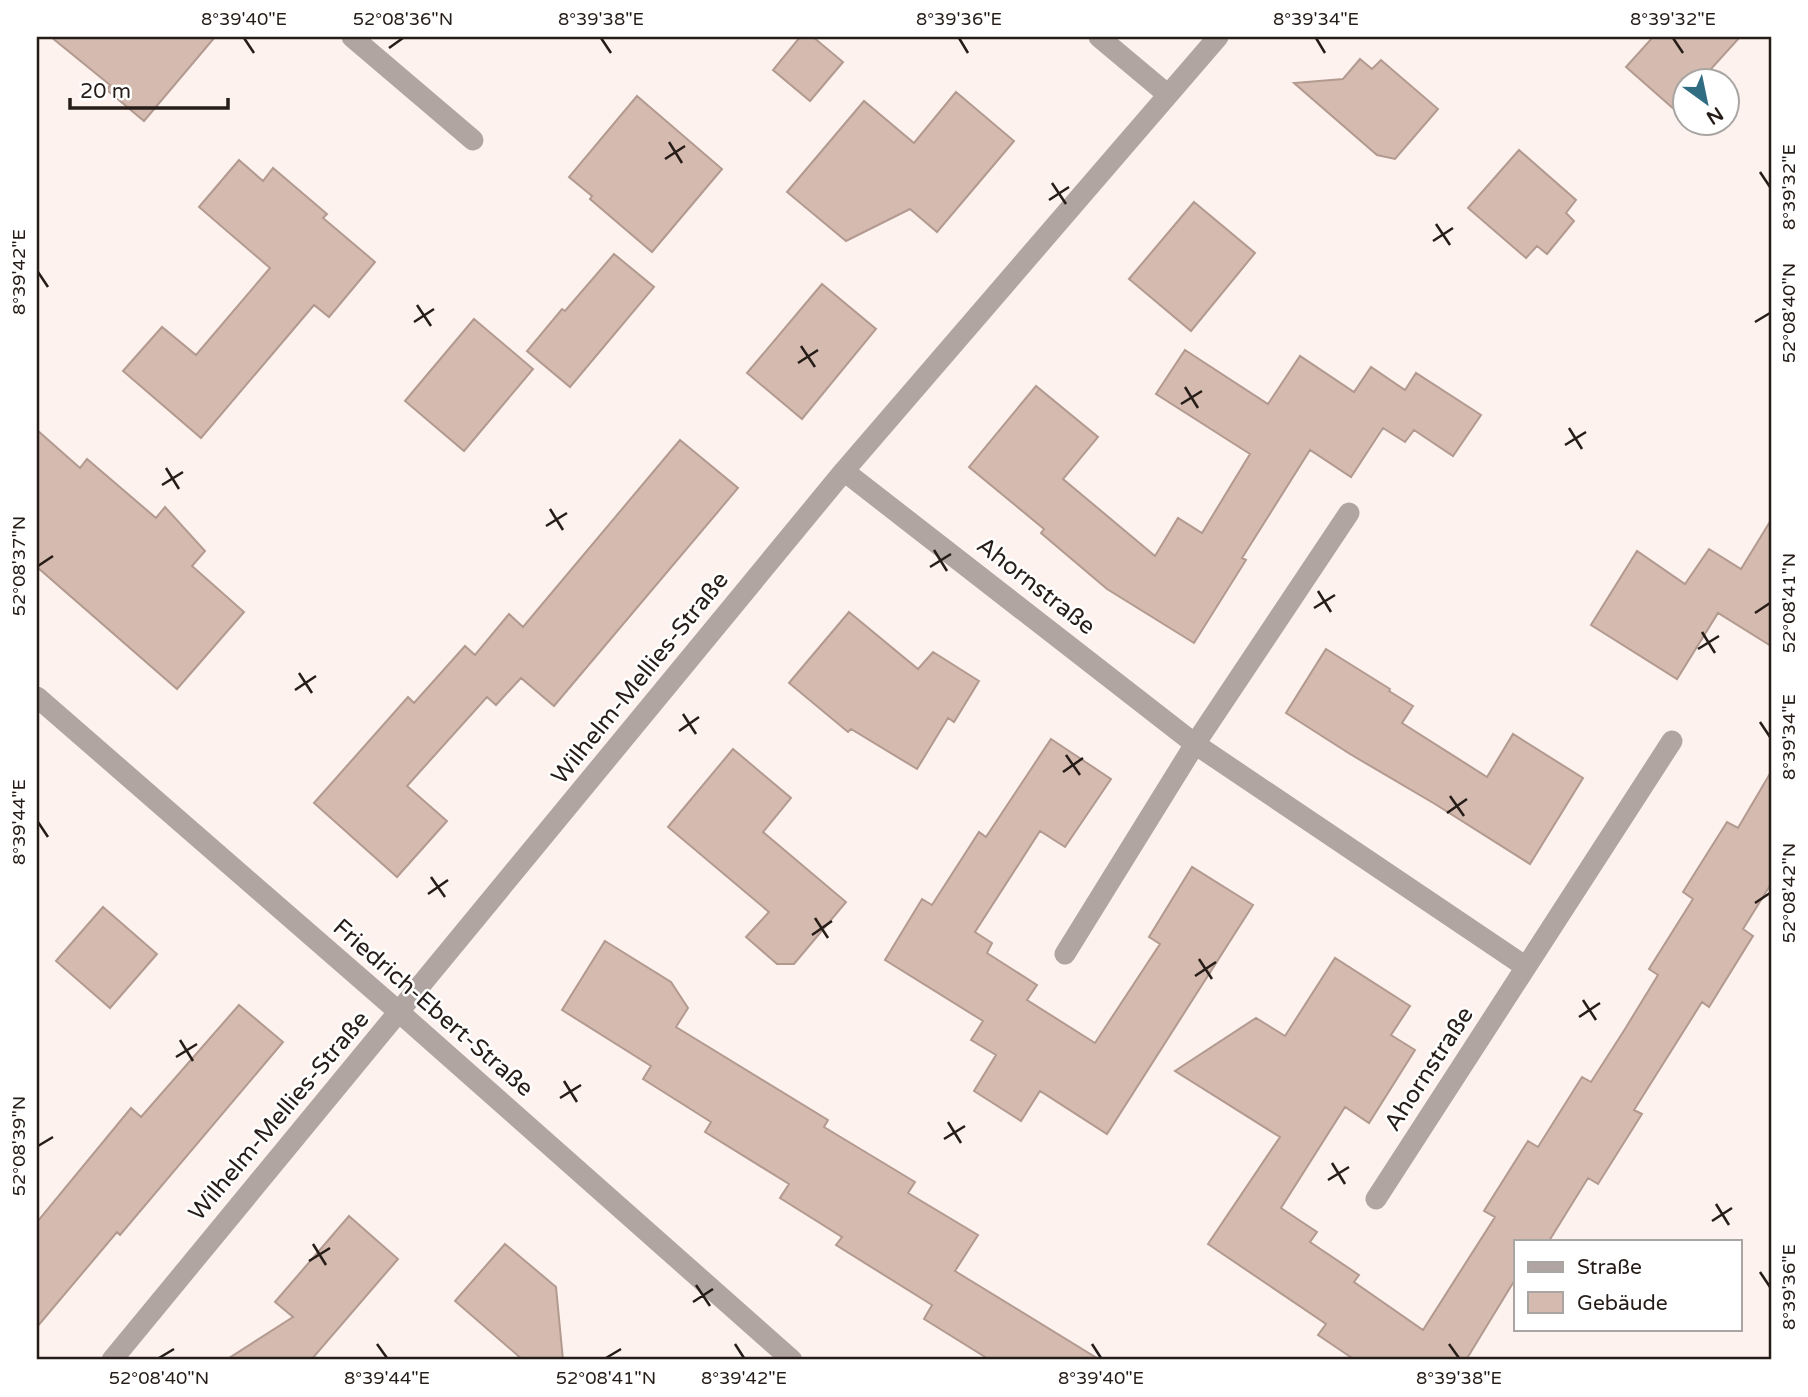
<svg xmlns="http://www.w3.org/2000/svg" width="1808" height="1397" viewBox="0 0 1808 1397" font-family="'Varela Round',sans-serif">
  <rect width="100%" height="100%" fill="#fdf2ed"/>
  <path fill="#d4baaf" stroke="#b39a90" stroke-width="2" d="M 51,37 L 215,37 L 144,121 L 107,90 L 110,85 Z
    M 800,37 L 813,37 L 843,62 L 810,101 L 773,70 Z
    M 1653,37 L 1740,37 L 1701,80 L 1685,80 L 1685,98 L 1675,110 L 1626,67 Z
    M 1360,59 L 1372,69 L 1381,60 L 1438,109 L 1395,159 L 1377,155 L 1294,83 L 1343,79 Z
    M 956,92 L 1014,141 L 937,232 L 910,209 L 846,241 L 787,192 L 864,101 L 914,143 Z
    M 637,96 L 722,169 L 652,252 L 590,199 L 592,196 L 569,177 Z
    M 1519,150 L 1576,200 L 1566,213 L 1574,221 L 1547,254 L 1537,246 L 1526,258 L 1468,208 Z
    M 239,160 L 263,181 L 273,168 L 327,214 L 323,218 L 375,262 L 329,317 L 314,305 L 201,438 L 123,371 L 162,327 L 196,355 L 270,268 L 199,207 Z
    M 1194,202 L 1255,253 L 1191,331 L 1129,279 Z
    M 614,254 L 654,287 L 570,387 L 527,351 L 562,309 L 565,311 Z
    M 822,284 L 876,329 L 802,419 L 747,373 Z
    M 474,319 L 533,369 L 464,451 L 405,401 Z
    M 1185,350 L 1268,404 L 1300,356 L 1354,392 L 1371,367 L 1405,390 L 1416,373 L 1481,415 L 1453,456 L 1414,430 L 1405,442 L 1383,428 L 1351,477 L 1310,450 L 1242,558 L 1246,560 L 1194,643 L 1107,589 L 1041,533 L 1044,529 L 969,467 L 1036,386 L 1098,437 L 1063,479 L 1155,556 L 1178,518 L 1202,533 L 1250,454 L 1156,394 Z
    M 37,430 L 80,468 L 87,459 L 156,518 L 165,507 L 205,551 L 192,566 L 244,612 L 177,689 L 37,567 Z
    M 680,440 L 738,488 L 554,706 L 521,678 L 496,705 L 487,697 L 407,786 L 447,821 L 397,877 L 314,803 L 408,697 L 414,703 L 465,646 L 475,655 L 509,614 L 523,627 Z
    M 1771,520 L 1771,646 L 1718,613 L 1677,679 L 1591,625 L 1637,551 L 1685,584 L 1709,549 L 1741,569 Z
    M 849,612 L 918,669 L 933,652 L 979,681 L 954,722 L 948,718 L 917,769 L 851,729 L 848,732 L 789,683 Z
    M 1326,649 L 1390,689 L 1389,691 L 1413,706 L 1402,723 L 1487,777 L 1513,734 L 1583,778 L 1530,864 L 1435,804 L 1350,754 L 1286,713 Z
    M 1051,739 L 1111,779 L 1065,847 L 1040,831 L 975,932 L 992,943 L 987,953 L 1037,985 L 1027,1000 L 1095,1043 L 1160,944 L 1149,937 L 1192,867 L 1253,905 L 1107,1134 L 1040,1091 L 1021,1121 L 974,1091 L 996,1055 L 971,1040 L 983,1021 L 885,960 L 922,899 L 932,905 L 979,832 L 986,837 Z
    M 733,749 L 791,798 L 763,832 L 846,902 L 794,964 L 777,964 L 746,937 L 769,912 L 668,827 Z
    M 1771,772 L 1771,884 L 1743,929 L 1753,936 L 1709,1007 L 1702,1002 L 1634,1110 L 1642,1114 L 1598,1184 L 1588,1178 L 1549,1241 L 1516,1241 L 1516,1278 L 1466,1360 L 1355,1360 L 1318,1335 L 1326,1324 L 1208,1244 L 1280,1137 L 1175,1071 L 1256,1018 L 1285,1036 L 1335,958 L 1410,1006 L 1391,1035 L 1415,1050 L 1369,1123 L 1345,1107 L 1281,1208 L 1317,1232 L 1310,1242 L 1359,1275 L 1354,1282 L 1423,1330 L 1495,1217 L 1484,1211 L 1528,1141 L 1538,1147 L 1582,1077 L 1591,1082 L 1625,1029 L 1658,975 L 1649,969 L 1693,899 L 1683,892 L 1727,822 L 1738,828 Z
    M 103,907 L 157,954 L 110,1008 L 56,961 Z
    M 605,941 L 671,982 L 688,1008 L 676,1027 L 828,1120 L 824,1127 L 915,1182 L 908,1193 L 978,1235 L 955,1271 L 1100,1360 L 990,1360 L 924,1319 L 932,1305 L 836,1245 L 842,1237 L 780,1198 L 789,1184 L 705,1132 L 711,1122 L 643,1079 L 651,1066 L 562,1010 Z
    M 239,1005 L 283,1042 L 120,1235 L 117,1232 L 37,1327 L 37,1222 L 131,1108 L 141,1117 Z
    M 349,1216 L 398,1259 L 311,1360 L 226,1360 L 293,1317 L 275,1302 Z
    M 505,1244 L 556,1287 L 563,1360 L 523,1360 L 455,1301 Z"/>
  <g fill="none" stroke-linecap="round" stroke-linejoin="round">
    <path stroke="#b0a5a0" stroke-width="21" d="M 352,37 L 473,140
      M 1099,37 L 1167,94
      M 844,471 L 1195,744 L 1526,967 L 1672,741
      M 37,697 L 399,1012 L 792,1360
      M 1065,954 L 1195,744 L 1349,513
      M 1376,1199 L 1526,967
      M 112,1360 L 844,471 L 1218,37"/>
  </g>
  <path fill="none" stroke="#261d19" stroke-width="2.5" d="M 244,38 L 254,53M 601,38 L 611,53M 959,38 L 968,53M 1316,38 L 1325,53M 1673,38 L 1683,53M 389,48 L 403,38M 669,142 L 682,163M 665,159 L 685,146M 1760,172 L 1770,187M 1052,183 L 1066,204M 1049,200 L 1069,187M 1436,224 L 1450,245M 1433,241 L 1453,228M 38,272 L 48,287M 417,305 L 431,326M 414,322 L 434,309M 1755,322 L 1770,313M 801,346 L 815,367M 798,363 L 818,350M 1185,387 L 1198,408M 1181,404 L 1202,391M 1569,428 L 1582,449M 1565,445 L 1586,432M 166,468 L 179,489M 162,485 L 183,472M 550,509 L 563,530M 546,526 L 567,513M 934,550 L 947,571M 38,566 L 53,556M 930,567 L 951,554M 1318,591 L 1331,612M 1314,608 L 1335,595M 1755,613 L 1770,603M 1702,632 L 1715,653M 1698,649 L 1719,636M 299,673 L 312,693M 295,690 L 316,676M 683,714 L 696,734M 1760,722 L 1770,737M 679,731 L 699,717M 1066,755 L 1080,775M 1063,772 L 1083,758M 1450,796 L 1464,816M 1447,813 L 1467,799M 38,822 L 48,837M 431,877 L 445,897M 428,894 L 448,880M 1755,903 L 1770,893M 815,918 L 828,938M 812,935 L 832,921M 1199,959 L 1212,979M 1195,976 L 1216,962M 1583,1000 L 1596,1020M 1579,1017 L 1600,1003M 180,1040 L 193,1061M 176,1057 L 197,1044M 564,1081 L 577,1102M 560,1098 L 581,1085M 948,1122 L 961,1143M 944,1139 L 965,1126M 38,1146 L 53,1137M 1332,1163 L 1345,1184M 1328,1180 L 1349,1167M 1716,1204 L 1729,1225M 1712,1221 L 1732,1208M 313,1244 L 326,1265M 309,1261 L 330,1248M 1760,1272 L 1770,1287M 696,1285 L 710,1306M 693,1302 L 713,1289M 377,1344 L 387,1358M 735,1344 L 744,1358M 1092,1344 L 1101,1358M 1449,1344 L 1459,1358M 159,1358 L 174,1349M 606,1358 L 621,1349"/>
  <g text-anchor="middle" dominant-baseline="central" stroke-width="5" stroke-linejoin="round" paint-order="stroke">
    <g font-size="24" fill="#261d19" stroke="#fff">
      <text transform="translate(1036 586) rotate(38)">Ahornstraße</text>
      <text transform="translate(640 678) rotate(-51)">Wilhelm-Mellies-Straße</text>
      <text transform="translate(433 1008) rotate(41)">Friedrich-Ebert-Straße</text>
      <text transform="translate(1429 1069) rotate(-57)">Ahornstraße</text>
      <text transform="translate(279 1116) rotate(-50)">Wilhelm-Mellies-Straße</text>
    </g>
  </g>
  <rect width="1808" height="1397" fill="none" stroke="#ffffff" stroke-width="77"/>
  <rect x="1514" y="1240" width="228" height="91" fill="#ffffff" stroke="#a8a5a3" stroke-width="2"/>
  <rect x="1528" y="1262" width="35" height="10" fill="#b0a5a0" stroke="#a8a5a3" stroke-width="2"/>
  <text x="1577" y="1274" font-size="21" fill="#261d19">Straße</text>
  <rect x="1528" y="1292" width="35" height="21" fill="#d4baaf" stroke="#a8a5a3" stroke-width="2"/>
  <text x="1577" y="1310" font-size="21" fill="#261d19">Gebäude</text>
  <g transform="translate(1706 102) rotate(147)"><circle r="33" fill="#ffffff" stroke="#a8a5a3" stroke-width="2"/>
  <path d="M0-5L12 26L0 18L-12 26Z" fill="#306d83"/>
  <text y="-10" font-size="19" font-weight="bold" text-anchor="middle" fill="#261d19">N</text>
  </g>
  <path d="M70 98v10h158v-10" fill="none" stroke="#261d19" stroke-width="3.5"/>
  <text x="80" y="98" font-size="21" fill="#261d19" stroke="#ffffff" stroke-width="5" paint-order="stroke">20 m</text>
  <rect x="38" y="38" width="1732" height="1320" fill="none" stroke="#261d19" stroke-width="2.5"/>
  <g font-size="18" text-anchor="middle" fill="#261d19">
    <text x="244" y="25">8°39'40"E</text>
    <text x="403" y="25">52°08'36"N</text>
    <text x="601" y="25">8°39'38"E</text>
    <text x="959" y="25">8°39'36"E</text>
    <text x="1316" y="25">8°39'34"E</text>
    <text x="1673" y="25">8°39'32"E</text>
    <text transform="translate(1789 187) rotate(-90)" y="6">8°39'32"E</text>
    <text transform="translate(19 272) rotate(-90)" y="6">8°39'42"E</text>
    <text transform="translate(1789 313) rotate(-90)" y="6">52°08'40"N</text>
    <text transform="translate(19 566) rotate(-90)" y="6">52°08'37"N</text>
    <text transform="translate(1789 603) rotate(-90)" y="6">52°08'41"N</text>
    <text transform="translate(1789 737) rotate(-90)" y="6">8°39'34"E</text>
    <text transform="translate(19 822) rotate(-90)" y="6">8°39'44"E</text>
    <text transform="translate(1789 893) rotate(-90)" y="6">52°08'42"N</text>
    <text transform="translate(19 1146) rotate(-90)" y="6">52°08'39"N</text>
    <text transform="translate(1789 1287) rotate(-90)" y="6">8°39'36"E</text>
    <text x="159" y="1384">52°08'40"N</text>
    <text x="387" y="1384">8°39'44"E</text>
    <text x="606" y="1384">52°08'41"N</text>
    <text x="744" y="1384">8°39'42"E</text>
    <text x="1101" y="1384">8°39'40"E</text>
    <text x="1459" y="1384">8°39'38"E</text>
  </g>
</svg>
